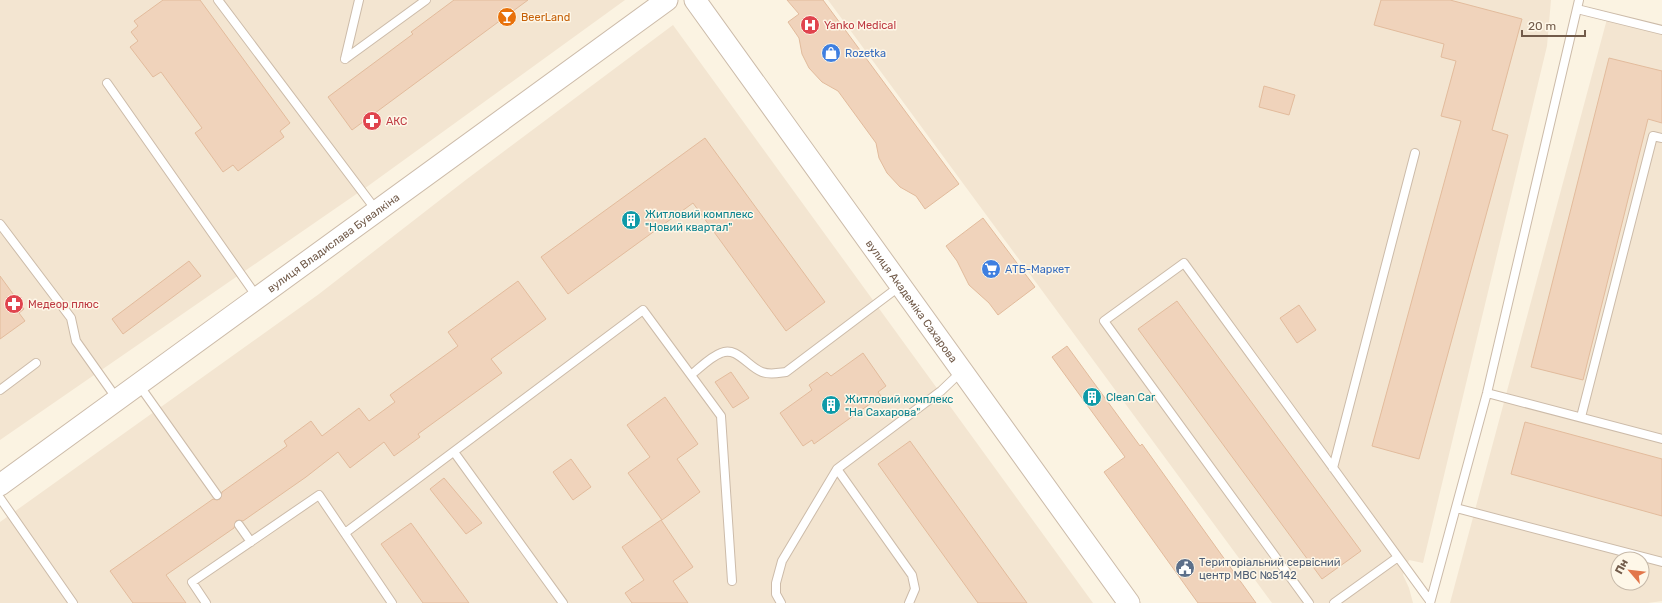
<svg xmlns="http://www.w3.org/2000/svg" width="1662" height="603" viewBox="0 0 1662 603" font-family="Rubik,sans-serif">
  <rect width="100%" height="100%" fill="#fbf3e2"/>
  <path fill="#f3e5d1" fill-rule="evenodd" d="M 0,0 L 625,0 L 368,186 L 0,440 Z
    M 828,0 L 1551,0 L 1547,46 L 1423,563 L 1409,560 L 1403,575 L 1409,588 L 1413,603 L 1272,603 Z
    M 1607,19 L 1662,33 L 1662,601 L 1648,603 L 1450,603 ZM 1618,559 L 1642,559 L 1642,583 L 1618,583 Z
    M 673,25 L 1093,603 L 0,603 L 0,522 L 319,294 L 467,179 Z"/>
  <path fill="#f0d3bb" stroke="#e2bb9c" d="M 163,0 L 200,0 L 290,123 L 280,131 L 284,137 L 238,171 L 233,165 L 223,172 L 195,133 L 202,128 L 161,72 L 153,77 L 130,47 L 138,41 L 131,32 L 138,26 L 134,21 Z
    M 454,0 L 528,0 L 352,130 L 328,97 L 413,34 L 411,32 Z
    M 787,0 L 823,0 L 959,184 L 925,209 L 916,196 L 900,187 L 887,173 L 879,158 L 876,143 L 838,91 L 822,82 L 809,68 L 802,54 L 799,38 L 788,22 L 799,14 Z
    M 1381,0 L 1450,0 L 1522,19 L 1492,130 L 1508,135 L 1419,459 L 1372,446 L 1461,121 L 1441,116 L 1456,61 L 1441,57 L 1444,44 L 1374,25 Z
    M 1609,58 L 1662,71 L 1662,123 L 1648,119 L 1583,380 L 1531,367 Z
    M 1264,86 L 1295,95 L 1289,115 L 1259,107 Z
    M 705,138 L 825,302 L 786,331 L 693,203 L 568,294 L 541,257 Z
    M 983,218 L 1035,287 L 998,315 L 989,303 L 969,285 L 957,261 L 946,246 Z
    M 189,261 L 201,276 L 123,334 L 112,319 Z
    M 0,276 L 24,309 L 19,313 L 25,321 L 0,339 Z
    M 518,281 L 546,319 L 491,359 L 502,373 L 418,434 L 420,437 L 394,456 L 384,442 L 350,468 L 338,452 L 306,477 L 243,521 L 239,520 L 236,521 L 234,528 L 166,575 L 186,603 L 133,603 L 110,571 L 213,499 L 217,500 L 220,499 L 222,492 L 287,446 L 284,441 L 311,421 L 322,436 L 359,408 L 369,421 L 395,402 L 390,395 L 458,346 L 448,332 Z
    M 1177,301 L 1361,551 L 1322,579 L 1138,329 Z
    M 1299,305 L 1316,330 L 1297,343 L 1280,318 Z
    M 1067,346 L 1140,446 L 1142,444 L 1256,603 L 1198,603 L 1104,472 L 1125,457 L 1052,357 Z
    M 863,353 L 886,386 L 878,392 L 881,396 L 814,444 L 812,440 L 803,446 L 780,413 L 812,390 L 809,385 L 827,372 L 831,376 Z
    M 731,372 L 749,398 L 733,408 L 715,382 Z
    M 665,397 L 698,444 L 677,459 L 700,492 L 662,520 L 628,473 L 650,457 L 627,425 Z
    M 1525,422 L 1662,459 L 1662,516 L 1511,474 Z
    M 910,441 L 1027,603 L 978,603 L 903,499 L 878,464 Z
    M 571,459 L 591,487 L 573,500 L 553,472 Z
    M 444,478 L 482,523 L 466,534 L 430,489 Z
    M 661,520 L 693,567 L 673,581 L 688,603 L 632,603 L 625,593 L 644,580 L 622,547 Z
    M 411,523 L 469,603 L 423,603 L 381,544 Z"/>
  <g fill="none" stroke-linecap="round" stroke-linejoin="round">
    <defs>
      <path id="service" d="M 218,0 L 376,210
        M 1577,9 L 1662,30
        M 345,59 L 426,0
        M 345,59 L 359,0
        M 107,83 L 257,297
        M 0,224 L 71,318 L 76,341 L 117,399
        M 691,375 C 700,368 710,357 721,353 C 737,346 748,367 762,372 C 770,375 778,373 786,372 L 900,286
        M 139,385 L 217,495
        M 0,390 L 36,363
        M 1487,393 L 1662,439
        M 1581,417 L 1653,136 L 1662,138
        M 454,452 L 563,603
        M 1333,468 L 1415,153
        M 837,469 L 912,575 L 915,589 L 909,603
        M 0,498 L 73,603
        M 1456,508 L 1662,562
        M 239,525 L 251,542
        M 345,533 L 643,310 L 721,416 L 732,581
        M 206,603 L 192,582 L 319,495 L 392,603
        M 781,603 L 776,594 L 776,583 L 782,561 L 837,469 L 941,391 L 962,371
        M 1309,603 L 1104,321 L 1184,263 L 1430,601
        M 1334,603 L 1398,557
        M 1430,603 L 1487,393 L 1579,0"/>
      <g id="tertiary">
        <path id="s1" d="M 695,0 L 1129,603"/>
        <path id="s2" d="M 0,485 L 667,0"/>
      </g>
    </defs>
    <use href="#service" stroke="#ccbba9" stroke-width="10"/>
    <use href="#tertiary" stroke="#ccbba9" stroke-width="23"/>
    <use href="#service" stroke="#fff" stroke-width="8"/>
    <use href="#tertiary" stroke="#fff" stroke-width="21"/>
  </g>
  <defs>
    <symbol id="bar-disc" viewBox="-11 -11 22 22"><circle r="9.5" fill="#e8710a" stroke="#fef7e8"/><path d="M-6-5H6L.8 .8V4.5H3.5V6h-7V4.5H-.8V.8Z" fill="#fff"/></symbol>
    <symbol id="hospital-disc" viewBox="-11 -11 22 22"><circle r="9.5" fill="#e0444e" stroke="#fef7e8"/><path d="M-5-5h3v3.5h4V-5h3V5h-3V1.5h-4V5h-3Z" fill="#fff"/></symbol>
    <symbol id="shop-disc" viewBox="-11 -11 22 22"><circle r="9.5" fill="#3f7fe0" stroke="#fef7e8"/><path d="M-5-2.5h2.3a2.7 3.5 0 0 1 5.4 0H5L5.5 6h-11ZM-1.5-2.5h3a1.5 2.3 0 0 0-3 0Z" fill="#fff"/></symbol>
    <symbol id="pharmacy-disc" viewBox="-11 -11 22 22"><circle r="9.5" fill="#e0444e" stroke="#fef7e8"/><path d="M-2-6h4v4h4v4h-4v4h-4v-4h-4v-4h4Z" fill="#fff"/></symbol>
    <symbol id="building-disc" viewBox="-11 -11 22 22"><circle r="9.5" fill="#0f9aa8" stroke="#fef7e8"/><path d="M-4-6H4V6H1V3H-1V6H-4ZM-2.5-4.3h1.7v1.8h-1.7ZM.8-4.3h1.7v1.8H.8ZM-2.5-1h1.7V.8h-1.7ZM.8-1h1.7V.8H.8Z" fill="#fff"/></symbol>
    <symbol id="supermarket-disc" viewBox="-11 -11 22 22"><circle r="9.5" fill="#3f7fe0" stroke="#fef7e8"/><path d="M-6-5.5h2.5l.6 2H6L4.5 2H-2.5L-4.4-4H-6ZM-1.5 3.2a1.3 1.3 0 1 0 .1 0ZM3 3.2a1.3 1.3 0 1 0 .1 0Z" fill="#fff"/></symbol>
    <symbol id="civic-disc" viewBox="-11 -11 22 22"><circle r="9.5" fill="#5c6f8a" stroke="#fef7e8"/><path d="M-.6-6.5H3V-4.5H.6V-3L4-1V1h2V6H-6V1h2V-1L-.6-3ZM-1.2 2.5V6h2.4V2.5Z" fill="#fff"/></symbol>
  </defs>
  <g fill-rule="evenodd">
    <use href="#bar-disc" x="496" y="6" width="22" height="22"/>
    <use href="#hospital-disc" x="799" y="14" width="22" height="22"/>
    <use href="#shop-disc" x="820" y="42" width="22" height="22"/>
    <use href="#pharmacy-disc" x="361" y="110" width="22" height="22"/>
    <use href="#building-disc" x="620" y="209" width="22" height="22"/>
    <use href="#supermarket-disc" x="980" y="258" width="22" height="22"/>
    <use href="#pharmacy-disc" x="3" y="293" width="22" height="22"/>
    <use href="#building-disc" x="1081" y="386" width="22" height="22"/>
    <use href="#building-disc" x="820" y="394" width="22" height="22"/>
    <use href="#civic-disc" x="1174" y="557" width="22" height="22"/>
  </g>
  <g text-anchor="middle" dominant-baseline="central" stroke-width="3" stroke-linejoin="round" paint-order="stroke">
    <g font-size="11" fill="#c56008" stroke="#fef7e8" text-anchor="start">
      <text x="521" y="17">BeerLand</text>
    </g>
    <g font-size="11" fill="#be3a42" stroke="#fef7e8" text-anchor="start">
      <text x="824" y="25">Yanko Medical</text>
      <text x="386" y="121">АКС</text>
      <text x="28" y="304">Медеор плюс</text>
    </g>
    <g font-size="11" fill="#366cbe" stroke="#fef7e8" text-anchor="start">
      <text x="845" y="53">Rozetka</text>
      <text x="1005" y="269">АТБ-Маркет</text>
    </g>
    <g font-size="11" fill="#0d838f" stroke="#fef7e8" text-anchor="start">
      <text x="645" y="214">Житловий комплекс<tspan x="645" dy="13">"Новий квартал"</tspan></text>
      <text x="1106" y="397">Clean Car</text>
      <text x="845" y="399">Житловий комплекс<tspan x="845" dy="13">"На Сахарова"</tspan></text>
    </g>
    <g font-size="11" fill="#725b4a" stroke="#fef7e8">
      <text stroke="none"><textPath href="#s2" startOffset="412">вулиця Владислава Бувалкіна</textPath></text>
      <text stroke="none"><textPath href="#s1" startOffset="371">вулиця Академіка Сахарова</textPath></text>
    </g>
    <g font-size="11" fill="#4e5e75" stroke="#fef7e8" text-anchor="start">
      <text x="1199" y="562">Територіальний сервісний<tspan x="1199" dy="13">центр МВС №5142</tspan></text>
    </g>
  </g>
  <g transform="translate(1630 571) rotate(298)"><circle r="19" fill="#fef7e8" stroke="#c6b9a9"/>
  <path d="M0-3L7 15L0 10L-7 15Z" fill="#e2764a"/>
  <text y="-6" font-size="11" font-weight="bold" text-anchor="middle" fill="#725b4a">Пн</text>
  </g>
  <path d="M1522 30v6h63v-6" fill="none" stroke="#725b4a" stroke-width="2"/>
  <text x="1528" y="30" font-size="12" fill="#725b4a" stroke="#fef7e8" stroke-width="3" paint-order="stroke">20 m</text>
</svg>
